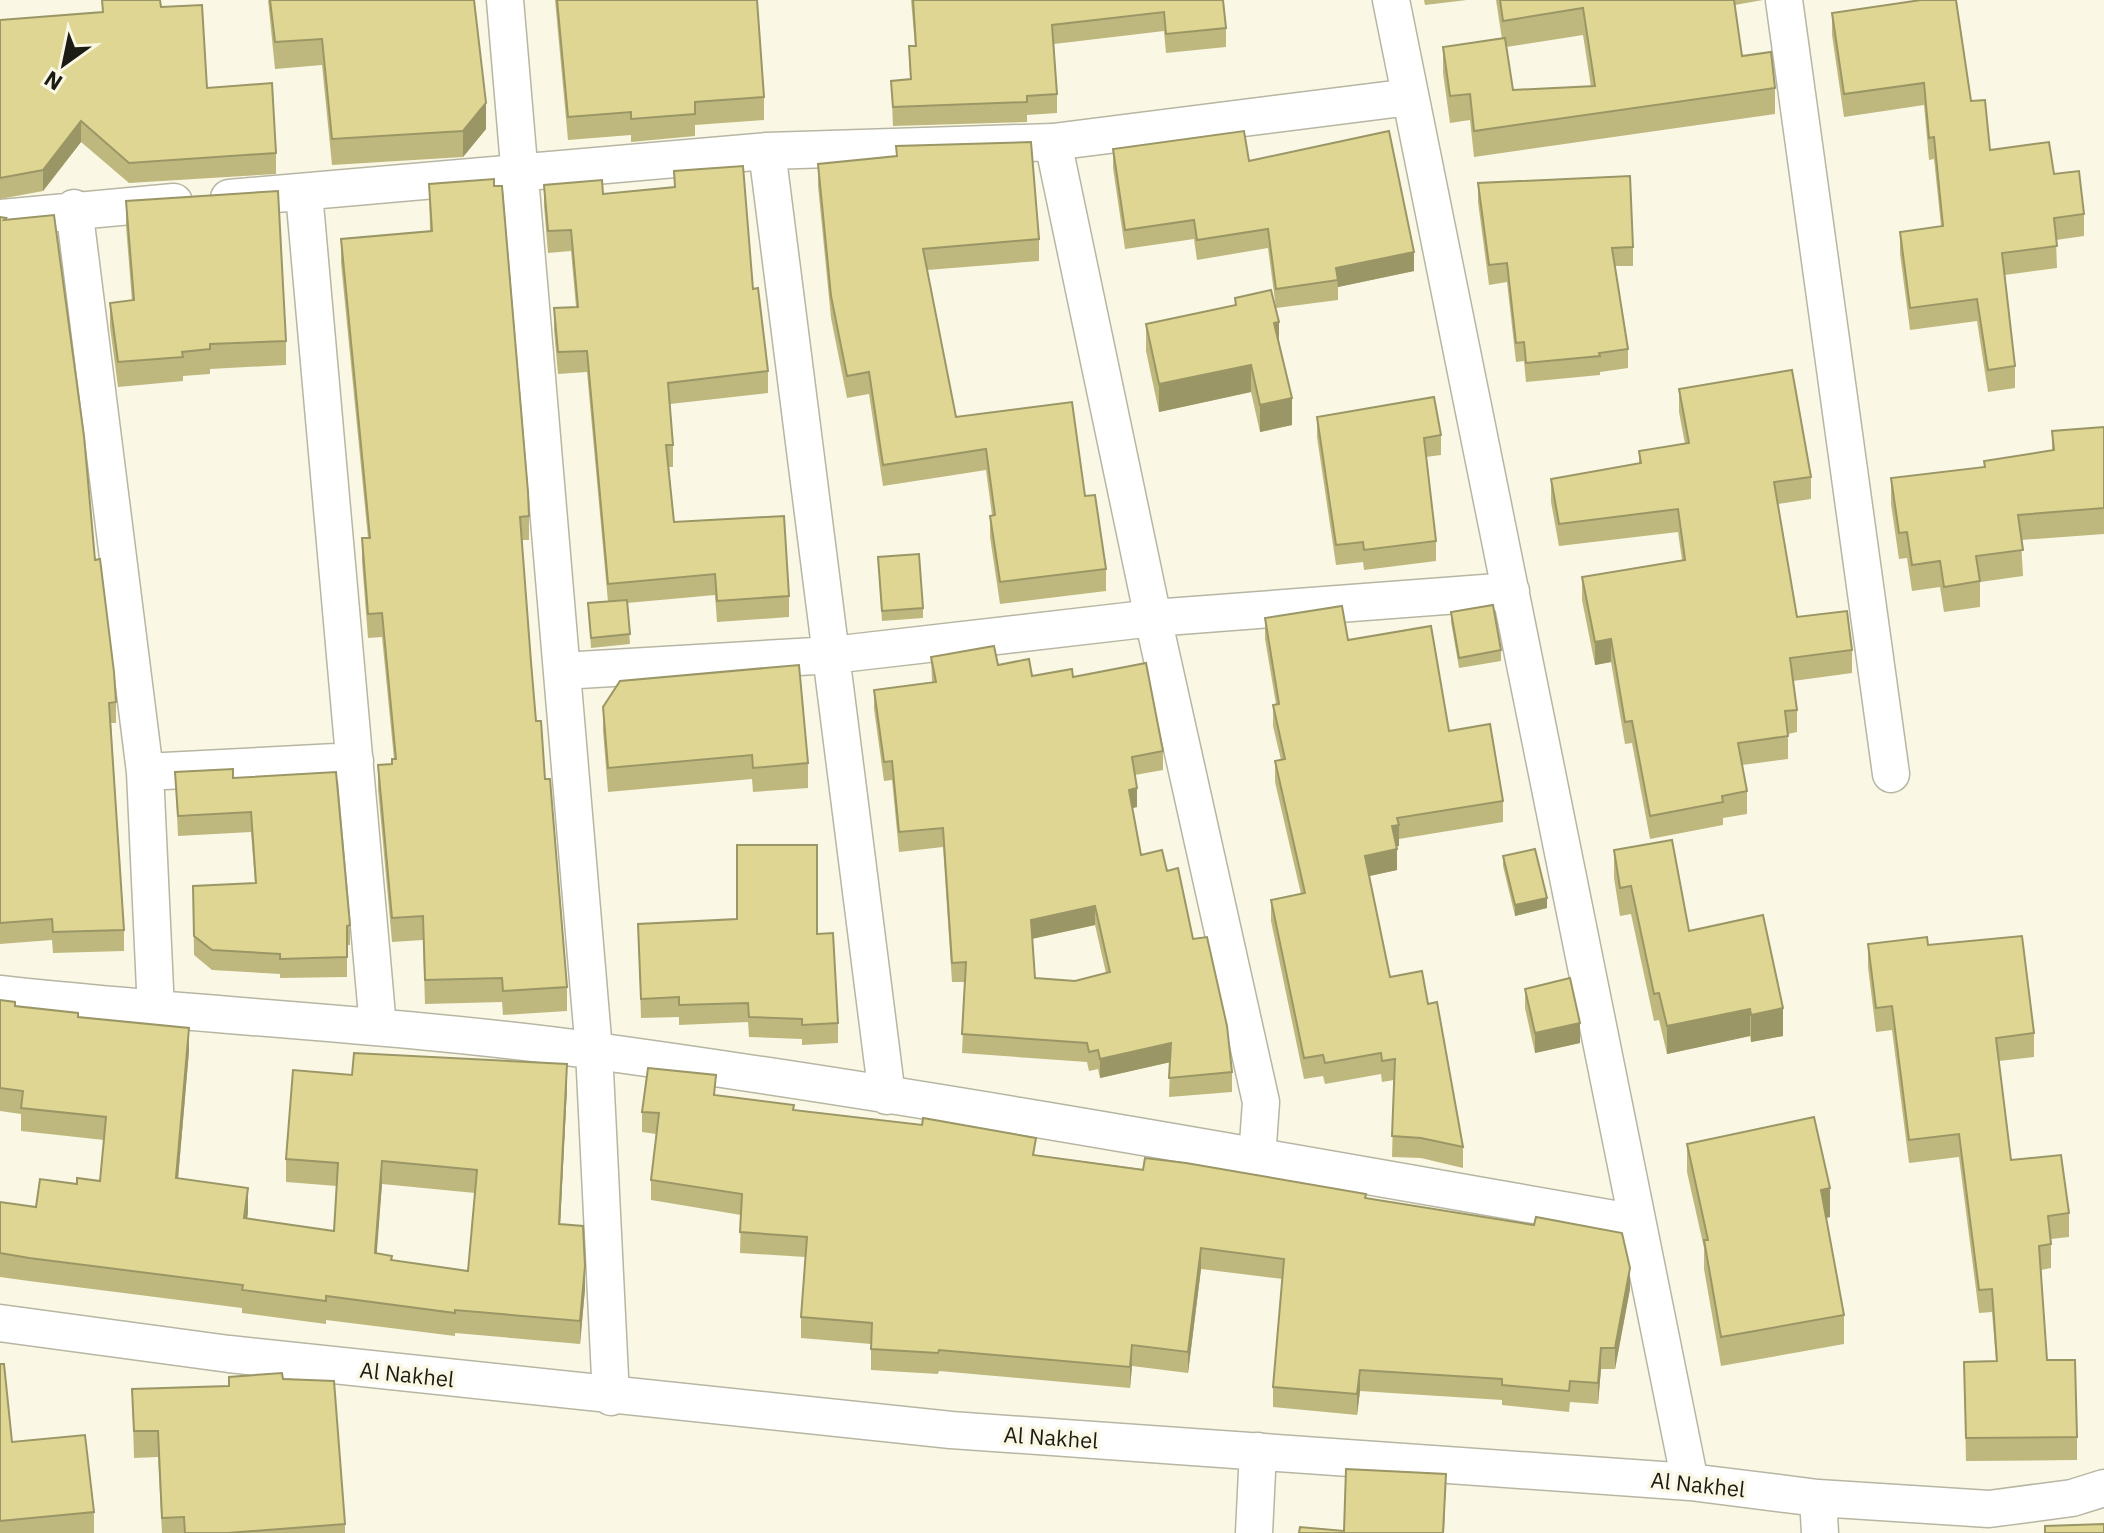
<svg xmlns="http://www.w3.org/2000/svg" width="2104" height="1533" viewBox="0 0 2104 1533" font-family="'IBM Plex Sans',sans-serif">
  <rect width="100%" height="100%" fill="#faf8e4"/>
  <g fill="none" stroke-linecap="round" stroke-linejoin="round">
    <defs>
      <path id="minor" d="M 505,0 L 594,1051 L 611,1397
        M 1391,0 L 1690,1482
        M 1784,0 L 1891,774
        M 1053,142 L 1153,618 L 1261,1102 L 1257,1158
        M 767,151 L 887,1096
        M 304,193 L 378,1027
        M 229,198 L 767,151 L 1053,142 L 1410,97
        M 74,208 L 145,772 L 156,1011
        M 0,218 L 174,202
        M 562,671 L 832,655 L 1153,618 L 1511,591
        M 145,772 L 355,761
        M 0,994 C 198,1016 398,1024 596,1051 C 944,1099 1291,1163 1637,1223
        M 0,1323 L 229,1354 L 951,1430 L 1690,1482 L 1818,1498 L 1989,1509 L 2072,1498 L 2104,1488
        M 1818,1498 L 1820,1533
        M 1254,1533 L 1258,1451"/>
    </defs>
    <use href="#minor" stroke="#b7b6a3" stroke-width="39"/>
    <use href="#minor" stroke="#fff" stroke-width="36"/>
  </g>
  <path fill="#bfb87e" fill-rule="evenodd" d="M 102,0 L 161,7 L 207,88 L 276,153 L 276,174 L 129,183 L 81,142 L 43,191 L 0,199 L 0,20 L 102,12 Z
    M 268,0 L 474,0 L 486,129 L 463,157 L 332,165 L 322,65 L 275,69 Z
    M 555,0 L 757,0 L 764,97 L 764,120 L 695,125 L 695,136 L 631,142 L 631,135 L 568,140 Z
    M 911,0 L 1223,0 L 1226,28 L 1226,47 L 1166,53 L 1164,31 L 1054,44 L 1057,94 L 1057,113 L 1027,115 L 1027,122 L 893,126 L 891,81 L 910,79 L 909,46 L 915,46 Z
    M 1424,0 L 1467,0 L 1425,5 Z
    M 1496,0 L 1763,0 L 1735,5 L 1742,56 L 1775,88 L 1775,114 L 1474,157 L 1470,120 L 1450,123 L 1443,73 L 1443,47 L 1502,39 ZM 1583,35 L 1591,87 L 1513,90 L 1506,47 Z
    M 1832,13 L 1971,101 L 1990,150 L 2054,174 L 2084,214 L 2084,236 L 2056,240 L 2057,268 L 2005,275 L 2015,366 L 2015,388 L 1988,392 L 1977,321 L 1910,330 L 1900,254 L 1900,232 L 1941,226 L 1934,159 L 1929,160 L 1924,105 L 1844,117 L 1832,35 Z
    M 896,146 L 1039,239 L 1039,261 L 927,270 L 956,417 L 1085,496 L 1106,569 L 1106,591 L 1000,604 L 990,537 L 990,516 L 992,515 L 986,470 L 883,486 L 869,394 L 847,398 L 831,318 L 818,186 L 818,164 L 896,156 Z
    M 1113,149 L 1249,161 L 1414,271 L 1338,287 L 1338,300 L 1276,308 L 1268,248 L 1197,260 L 1194,239 L 1125,249 L 1113,168 Z
    M 674,171 L 753,289 L 768,371 L 768,393 L 670,404 L 673,445 L 673,467 L 669,467 L 674,522 L 789,596 L 789,617 L 717,622 L 715,595 L 627,603 L 630,644 L 591,648 L 588,603 L 608,602 L 587,372 L 558,374 L 554,330 L 554,308 L 576,307 L 571,251 L 548,253 L 544,206 L 544,185 L 603,194 L 674,187 Z
    M 1478,183 L 1633,247 L 1633,266 L 1615,266 L 1628,349 L 1628,368 L 1600,372 L 1600,375 L 1526,382 L 1524,361 L 1516,362 L 1507,282 L 1489,285 L 1478,202 Z
    M 429,184 L 529,516 L 529,540 L 522,540 L 536,721 L 545,779 L 567,987 L 567,1011 L 503,1015 L 502,1002 L 425,1004 L 423,940 L 392,942 L 378,789 L 378,765 L 392,764 L 394,759 L 382,637 L 368,638 L 362,562 L 362,538 L 368,538 L 341,263 L 341,239 L 430,231 Z
    M 126,201 L 286,341 L 286,365 L 210,369 L 210,374 L 183,376 L 183,381 L 118,387 L 110,327 L 110,303 L 132,301 L 126,226 Z
    M 0,217 L 6,220 L 95,560 L 116,702 L 116,723 L 111,723 L 124,930 L 124,951 L 53,953 L 52,940 L 0,944 Z
    M 1235,298 L 1279,341 L 1292,425 L 1260,432 L 1251,392 L 1159,412 L 1146,351 L 1146,324 L 1235,305 Z
    M 1679,389 L 1811,477 L 1811,499 L 1778,504 L 1797,617 L 1852,650 L 1852,673 L 1793,681 L 1797,710 L 1797,732 L 1788,734 L 1788,759 L 1742,765 L 1747,791 L 1747,814 L 1723,818 L 1723,825 L 1650,839 L 1632,743 L 1625,744 L 1611,662 L 1595,665 L 1582,600 L 1582,577 L 1682,560 L 1678,532 L 1559,546 L 1551,502 L 1551,479 L 1639,464 L 1639,451 L 1685,444 L 1679,412 Z
    M 1317,417 L 1441,435 L 1441,455 L 1426,457 L 1436,541 L 1436,561 L 1364,570 L 1363,562 L 1336,565 L 1317,437 Z
    M 2104,427 L 2104,534 L 2021,540 L 2023,576 L 1980,582 L 1980,607 L 1944,612 L 1940,587 L 1912,591 L 1907,558 L 1899,559 L 1891,504 L 1891,478 L 1984,467 L 1984,461 L 2052,451 L 2052,431 Z
    M 878,557 L 923,608 L 923,618 L 882,621 Z
    M 1451,612 L 1501,650 L 1501,661 L 1459,668 L 1451,622 Z
    M 1265,618 L 1348,640 L 1449,731 L 1503,801 L 1503,822 L 1399,839 L 1399,846 L 1397,846 L 1397,870 L 1369,876 L 1390,977 L 1428,1004 L 1463,1147 L 1463,1168 L 1421,1158 L 1392,1157 L 1394,1080 L 1382,1082 L 1381,1074 L 1325,1084 L 1323,1076 L 1304,1079 L 1271,921 L 1271,900 L 1301,894 L 1275,782 L 1275,761 L 1281,760 L 1273,726 L 1273,705 L 1276,704 L 1265,639 Z
    M 931,657 L 998,665 L 1032,676 L 1073,677 L 1163,751 L 1163,770 L 1135,775 L 1137,807 L 1132,808 L 1141,855 L 1167,871 L 1193,939 L 1232,1072 L 1232,1092 L 1169,1097 L 1170,1062 L 1100,1078 L 1098,1069 L 1089,1071 L 1087,1062 L 962,1053 L 965,982 L 952,982 L 943,847 L 899,852 L 892,780 L 884,781 L 874,709 L 874,690 L 932,682 ZM 1095,925 L 1106,973 L 1075,981 L 1035,978 L 1032,939 Z
    M 603,707 L 808,763 L 808,788 L 753,792 L 752,779 L 608,792 L 603,731 Z
    M 175,772 L 233,778 L 350,925 L 350,945 L 347,945 L 347,977 L 280,978 L 280,974 L 212,970 L 194,955 L 193,886 L 255,883 L 251,832 L 178,836 Z
    M 1614,850 L 1689,931 L 1783,1036 L 1751,1042 L 1750,1036 L 1667,1054 L 1659,1020 L 1654,1021 L 1631,914 L 1620,916 L 1614,878 Z
    M 1503,856 L 1547,908 L 1515,916 L 1503,866 Z
    M 638,924 L 817,934 L 838,1023 L 838,1043 L 802,1045 L 802,1039 L 749,1037 L 748,1022 L 679,1025 L 679,1017 L 641,1018 Z
    M 1868,944 L 1928,945 L 2034,1033 L 2034,1057 L 1999,1061 L 2011,1160 L 2069,1213 L 2069,1237 L 2051,1239 L 2051,1268 L 2041,1270 L 2047,1360 L 2077,1437 L 2077,1460 L 1966,1461 L 1964,1362 L 1996,1361 L 1992,1312 L 1979,1313 L 1959,1157 L 1909,1163 L 1892,1030 L 1876,1032 L 1868,967 Z
    M 1525,989 L 1580,1043 L 1535,1053 L 1525,1008 Z
    M 0,1000 L 15,1006 L 78,1017 L 189,1051 L 178,1179 L 248,1212 L 247,1219 L 334,1231 L 337,1186 L 286,1182 L 286,1159 L 352,1075 L 567,1088 L 560,1224 L 585,1289 L 580,1344 L 455,1333 L 455,1336 L 326,1320 L 326,1324 L 242,1313 L 242,1308 L 29,1281 L 0,1277 L 0,1202 L 36,1207 L 77,1184 L 100,1181 L 104,1140 L 21,1131 L 21,1114 L 0,1111 ZM 382,1184 L 475,1193 L 468,1271 L 392,1261 L 376,1254 Z
    M 716,1096 L 1036,1155 L 1366,1198 L 1630,1289 L 1615,1369 L 1601,1369 L 1598,1404 L 1570,1402 L 1569,1412 L 1502,1405 L 1502,1400 L 1360,1391 L 1357,1415 L 1273,1407 L 1273,1387 L 1283,1279 L 1201,1269 L 1188,1373 L 1132,1366 L 1130,1388 L 939,1371 L 938,1374 L 871,1370 L 871,1344 L 801,1338 L 801,1317 L 805,1257 L 740,1253 L 741,1215 L 651,1200 L 651,1180 L 656,1134 L 642,1132 L 642,1112 Z
    M 1687,1144 L 1830,1217 L 1826,1218 L 1844,1315 L 1844,1344 L 1721,1366 L 1704,1269 L 1704,1248 L 1687,1172 Z
    M 0,1364 L 12,1442 L 94,1512 L 94,1533 L 0,1533 Z
    M 229,1377 L 283,1379 L 345,1524 L 345,1533 L 162,1533 L 158,1457 L 134,1458 L 132,1389 L 229,1386 Z"/>
  <path fill="#9b9666" d="M 486,103 L 486,129 L 463,157 L 463,131 Z
    M 81,121 L 81,142 L 43,191 L 43,170 Z
    M 1414,252 L 1414,271 L 1338,287 L 1336,268 Z
    M 1279,322 L 1279,349 L 1274,323 Z
    M 1251,365 L 1251,392 L 1159,412 L 1159,384 Z
    M 1292,398 L 1292,425 L 1260,432 L 1260,405 Z
    M 1611,639 L 1611,662 L 1595,665 L 1595,642 Z
    M 1137,788 L 1137,807 L 1129,809 L 1129,790 Z
    M 1399,825 L 1399,846 L 1392,847 L 1392,826 Z
    M 1397,849 L 1397,870 L 1365,877 L 1365,856 Z
    M 1547,898 L 1547,908 L 1515,916 L 1515,905 Z
    M 1095,906 L 1095,925 L 1031,939 L 1031,920 Z
    M 1783,1008 L 1783,1036 L 1751,1042 L 1751,1015 Z
    M 1750,1009 L 1750,1036 L 1667,1054 L 1667,1026 Z
    M 1580,1023 L 1580,1043 L 1535,1053 L 1535,1033 Z
    M 189,1028 L 189,1051 L 176,1202 L 176,1178 Z
    M 1171,1043 L 1171,1062 L 1100,1078 L 1100,1059 Z
    M 567,1064 L 567,1088 L 559,1247 L 559,1224 Z
    M 382,1161 L 382,1184 L 375,1277 L 375,1253 Z
    M 248,1188 L 248,1212 L 244,1241 L 244,1218 Z
    M 1830,1188 L 1830,1217 L 1821,1219 L 1821,1190 Z
    M 1201,1248 L 1201,1269 L 1188,1373 L 1188,1352 Z
    M 585,1266 L 585,1289 L 580,1344 L 580,1321 Z
    M 1630,1268 L 1630,1289 L 1615,1369 L 1615,1348 Z
    M 1132,1345 L 1132,1366 L 1130,1388 L 1130,1367 Z
    M 1601,1348 L 1601,1369 L 1598,1404 L 1598,1383 Z
    M 1360,1370 L 1360,1391 L 1357,1415 L 1357,1394 Z
    M 1446,1474 L 1444,1533 L 1443,1533 Z"/>
  <path fill="#ded692" stroke="#9b9666" stroke-width="2" fill-rule="evenodd" d="M 102,0 L 160,0 L 161,7 L 202,5 L 207,88 L 272,83 L 276,153 L 129,163 L 81,121 L 43,170 L 0,178 L 0,20 L 103,12 Z
    M 270,0 L 474,0 L 486,103 L 463,131 L 332,139 L 322,39 L 275,42 Z
    M 557,0 L 757,0 L 764,97 L 695,102 L 695,114 L 631,119 L 631,112 L 568,117 Z
    M 913,0 L 1223,0 L 1226,28 L 1166,34 L 1164,12 L 1052,25 L 1057,94 L 1027,96 L 1027,102 L 893,107 L 891,81 L 911,79 L 909,46 L 916,46 Z
    M 1500,0 L 1734,0 L 1742,56 L 1771,52 L 1775,88 L 1474,131 L 1470,94 L 1450,96 L 1443,47 L 1505,38 L 1513,90 L 1595,86 L 1583,8 L 1503,21 Z
    M 1921,0 L 1956,0 L 1971,101 L 1985,100 L 1990,150 L 2049,142 L 2054,174 L 2079,171 L 2084,214 L 2054,218 L 2057,246 L 2002,253 L 2015,366 L 1988,370 L 1977,299 L 1910,308 L 1900,232 L 1943,226 L 1934,137 L 1929,138 L 1924,83 L 1844,94 L 1832,13 Z
    M 1244,131 L 1249,161 L 1389,131 L 1414,252 L 1336,268 L 1338,280 L 1276,289 L 1268,229 L 1197,240 L 1194,220 L 1125,230 L 1113,149 Z
    M 1031,142 L 1039,239 L 923,249 L 956,417 L 1072,402 L 1085,496 L 1095,495 L 1106,569 L 1000,582 L 990,516 L 995,515 L 986,449 L 883,465 L 869,372 L 847,376 L 831,296 L 818,164 L 897,156 L 896,146 Z
    M 743,166 L 753,289 L 758,288 L 768,371 L 668,383 L 673,445 L 666,445 L 674,522 L 784,516 L 789,596 L 717,601 L 715,574 L 608,584 L 587,351 L 558,352 L 554,308 L 578,307 L 571,230 L 548,231 L 544,185 L 602,180 L 603,194 L 675,187 L 674,171 Z
    M 1630,176 L 1633,247 L 1612,248 L 1628,349 L 1599,353 L 1600,356 L 1526,363 L 1524,342 L 1516,343 L 1507,263 L 1489,265 L 1478,183 Z
    M 494,179 L 494,186 L 502,186 L 528,492 L 529,516 L 520,517 L 531,662 L 536,721 L 541,721 L 545,779 L 550,779 L 567,987 L 503,991 L 502,978 L 425,980 L 423,916 L 392,918 L 378,765 L 392,764 L 392,759 L 396,759 L 382,613 L 368,614 L 362,538 L 370,538 L 341,239 L 432,231 L 429,184 Z
    M 278,191 L 286,341 L 210,344 L 210,349 L 182,352 L 183,357 L 118,362 L 110,303 L 134,300 L 126,201 Z
    M 54,215 L 84,436 L 95,560 L 100,559 L 114,672 L 116,702 L 109,703 L 124,930 L 53,932 L 52,919 L 0,923 L 0,217 L 6,218 L 4,220 Z
    M 1271,290 L 1279,322 L 1274,323 L 1292,398 L 1260,405 L 1251,365 L 1159,384 L 1146,324 L 1236,305 L 1235,298 Z
    M 1792,370 L 1811,477 L 1774,482 L 1797,617 L 1847,611 L 1852,650 L 1790,658 L 1797,710 L 1785,711 L 1788,736 L 1738,743 L 1747,791 L 1722,796 L 1723,802 L 1650,816 L 1632,721 L 1625,722 L 1611,639 L 1595,642 L 1582,577 L 1685,560 L 1678,509 L 1559,524 L 1551,479 L 1641,463 L 1639,451 L 1689,443 L 1679,389 Z
    M 1434,397 L 1441,435 L 1424,438 L 1436,541 L 1364,550 L 1363,542 L 1336,545 L 1317,417 Z
    M 2104,427 L 2104,508 L 2018,515 L 2023,550 L 1976,556 L 1980,581 L 1944,587 L 1940,561 L 1912,565 L 1907,532 L 1899,533 L 1891,478 L 1985,467 L 1984,461 L 2054,450 L 2052,431 Z
    M 919,554 L 923,608 L 882,611 L 878,557 Z
    M 627,600 L 630,634 L 591,638 L 588,603 Z
    M 1493,605 L 1501,650 L 1459,658 L 1451,612 Z
    M 1342,606 L 1348,640 L 1431,626 L 1449,731 L 1490,724 L 1503,801 L 1397,818 L 1399,825 L 1392,826 L 1397,849 L 1365,856 L 1390,977 L 1422,971 L 1428,1004 L 1437,1002 L 1463,1147 L 1421,1138 L 1392,1136 L 1395,1059 L 1382,1061 L 1381,1053 L 1325,1063 L 1323,1055 L 1304,1058 L 1271,900 L 1305,893 L 1275,761 L 1285,759 L 1273,705 L 1279,704 L 1265,618 Z
    M 994,646 L 998,665 L 1029,659 L 1032,676 L 1072,669 L 1073,677 L 1146,663 L 1163,751 L 1132,757 L 1137,788 L 1129,790 L 1141,855 L 1162,850 L 1167,871 L 1178,868 L 1193,939 L 1207,937 L 1227,1026 L 1232,1072 L 1169,1078 L 1171,1043 L 1100,1059 L 1098,1050 L 1089,1052 L 1087,1043 L 962,1034 L 966,962 L 952,963 L 943,828 L 899,832 L 892,761 L 884,762 L 874,690 L 936,682 L 931,657 ZM 1095,906 L 1110,972 L 1075,981 L 1035,978 L 1031,920 Z
    M 799,665 L 808,763 L 753,768 L 752,755 L 608,768 L 603,707 L 620,681 Z
    M 233,769 L 233,778 L 336,772 L 350,925 L 347,926 L 347,957 L 280,959 L 280,954 L 212,950 L 194,936 L 193,886 L 256,883 L 251,812 L 178,816 L 175,772 Z
    M 1672,840 L 1689,931 L 1763,915 L 1783,1008 L 1751,1015 L 1750,1009 L 1667,1026 L 1659,993 L 1654,994 L 1631,886 L 1620,888 L 1614,850 Z
    M 737,845 L 817,845 L 817,934 L 833,933 L 838,1023 L 802,1025 L 802,1019 L 749,1017 L 748,1003 L 679,1005 L 679,997 L 641,999 L 638,924 L 737,919 Z
    M 1535,849 L 1547,898 L 1515,905 L 1503,856 Z
    M 2022,936 L 2034,1033 L 1996,1038 L 2011,1160 L 2061,1155 L 2069,1213 L 2048,1216 L 2051,1244 L 2039,1246 L 2047,1360 L 2075,1360 L 2077,1437 L 1966,1438 L 1964,1362 L 1997,1361 L 1992,1289 L 1979,1290 L 1959,1134 L 1909,1140 L 1892,1006 L 1876,1008 L 1868,944 L 1927,937 L 1928,945 Z
    M 1570,978 L 1580,1023 L 1535,1033 L 1525,989 Z
    M 0,1000 L 15,1002 L 15,1006 L 78,1013 L 78,1017 L 189,1028 L 176,1178 L 248,1188 L 244,1218 L 334,1231 L 338,1163 L 286,1159 L 293,1070 L 352,1075 L 354,1053 L 567,1064 L 559,1224 L 583,1226 L 585,1266 L 580,1321 L 455,1310 L 455,1313 L 326,1296 L 326,1301 L 242,1290 L 243,1285 L 29,1258 L 0,1253 L 0,1202 L 36,1207 L 40,1179 L 77,1184 L 77,1178 L 100,1181 L 106,1117 L 21,1108 L 23,1091 L 0,1088 ZM 382,1161 L 477,1170 L 468,1271 L 391,1260 L 392,1256 L 375,1253 Z
    M 648,1068 L 716,1075 L 714,1095 L 794,1105 L 793,1110 L 922,1125 L 923,1118 L 1036,1138 L 1033,1155 L 1143,1170 L 1145,1158 L 1186,1163 L 1366,1194 L 1365,1198 L 1534,1225 L 1536,1217 L 1622,1233 L 1630,1268 L 1615,1348 L 1601,1348 L 1598,1383 L 1570,1381 L 1569,1391 L 1502,1385 L 1502,1379 L 1360,1370 L 1357,1394 L 1273,1387 L 1284,1259 L 1201,1248 L 1188,1352 L 1132,1345 L 1130,1367 L 939,1350 L 938,1353 L 871,1349 L 872,1323 L 801,1317 L 807,1237 L 740,1232 L 742,1194 L 651,1180 L 659,1113 L 642,1112 Z
    M 1814,1117 L 1830,1188 L 1821,1190 L 1844,1315 L 1721,1337 L 1704,1240 L 1708,1240 L 1687,1144 Z
    M 0,1364 L 4,1364 L 12,1442 L 85,1435 L 94,1512 L 0,1521 Z
    M 282,1373 L 283,1379 L 334,1381 L 345,1524 L 228,1533 L 185,1533 L 184,1517 L 162,1518 L 158,1431 L 134,1431 L 132,1389 L 229,1386 L 229,1377 Z
    M 1346,1469 L 1446,1474 L 1443,1533 L 1299,1533 L 1300,1527 L 1344,1531 Z
    M 2104,1524 L 2104,1533 L 2045,1533 L 2045,1526 Z"/>
  <g text-anchor="middle" dominant-baseline="central" stroke-width="7" stroke-linejoin="round" paint-order="stroke">
    <g font-size="22" fill="#1c1b14" stroke="#faf8e4">
      <text transform="translate(407 1374) rotate(6)">Al Nakhel</text>
      <text transform="translate(1051 1437) rotate(4)">Al Nakhel</text>
      <text transform="translate(1698 1484) rotate(6)">Al Nakhel</text>
    </g>
  </g>
  <g transform="translate(64 64) rotate(213)" stroke="#faf8e4" stroke-width="6" paint-order="stroke">
  <path d="M0-6L14 30L0 20L-14 30Z" fill="#1c1b14"/>
  <text y="-12" font-size="22" font-weight="bold" text-anchor="middle" fill="#1c1b14">N</text>
  </g>
</svg>
